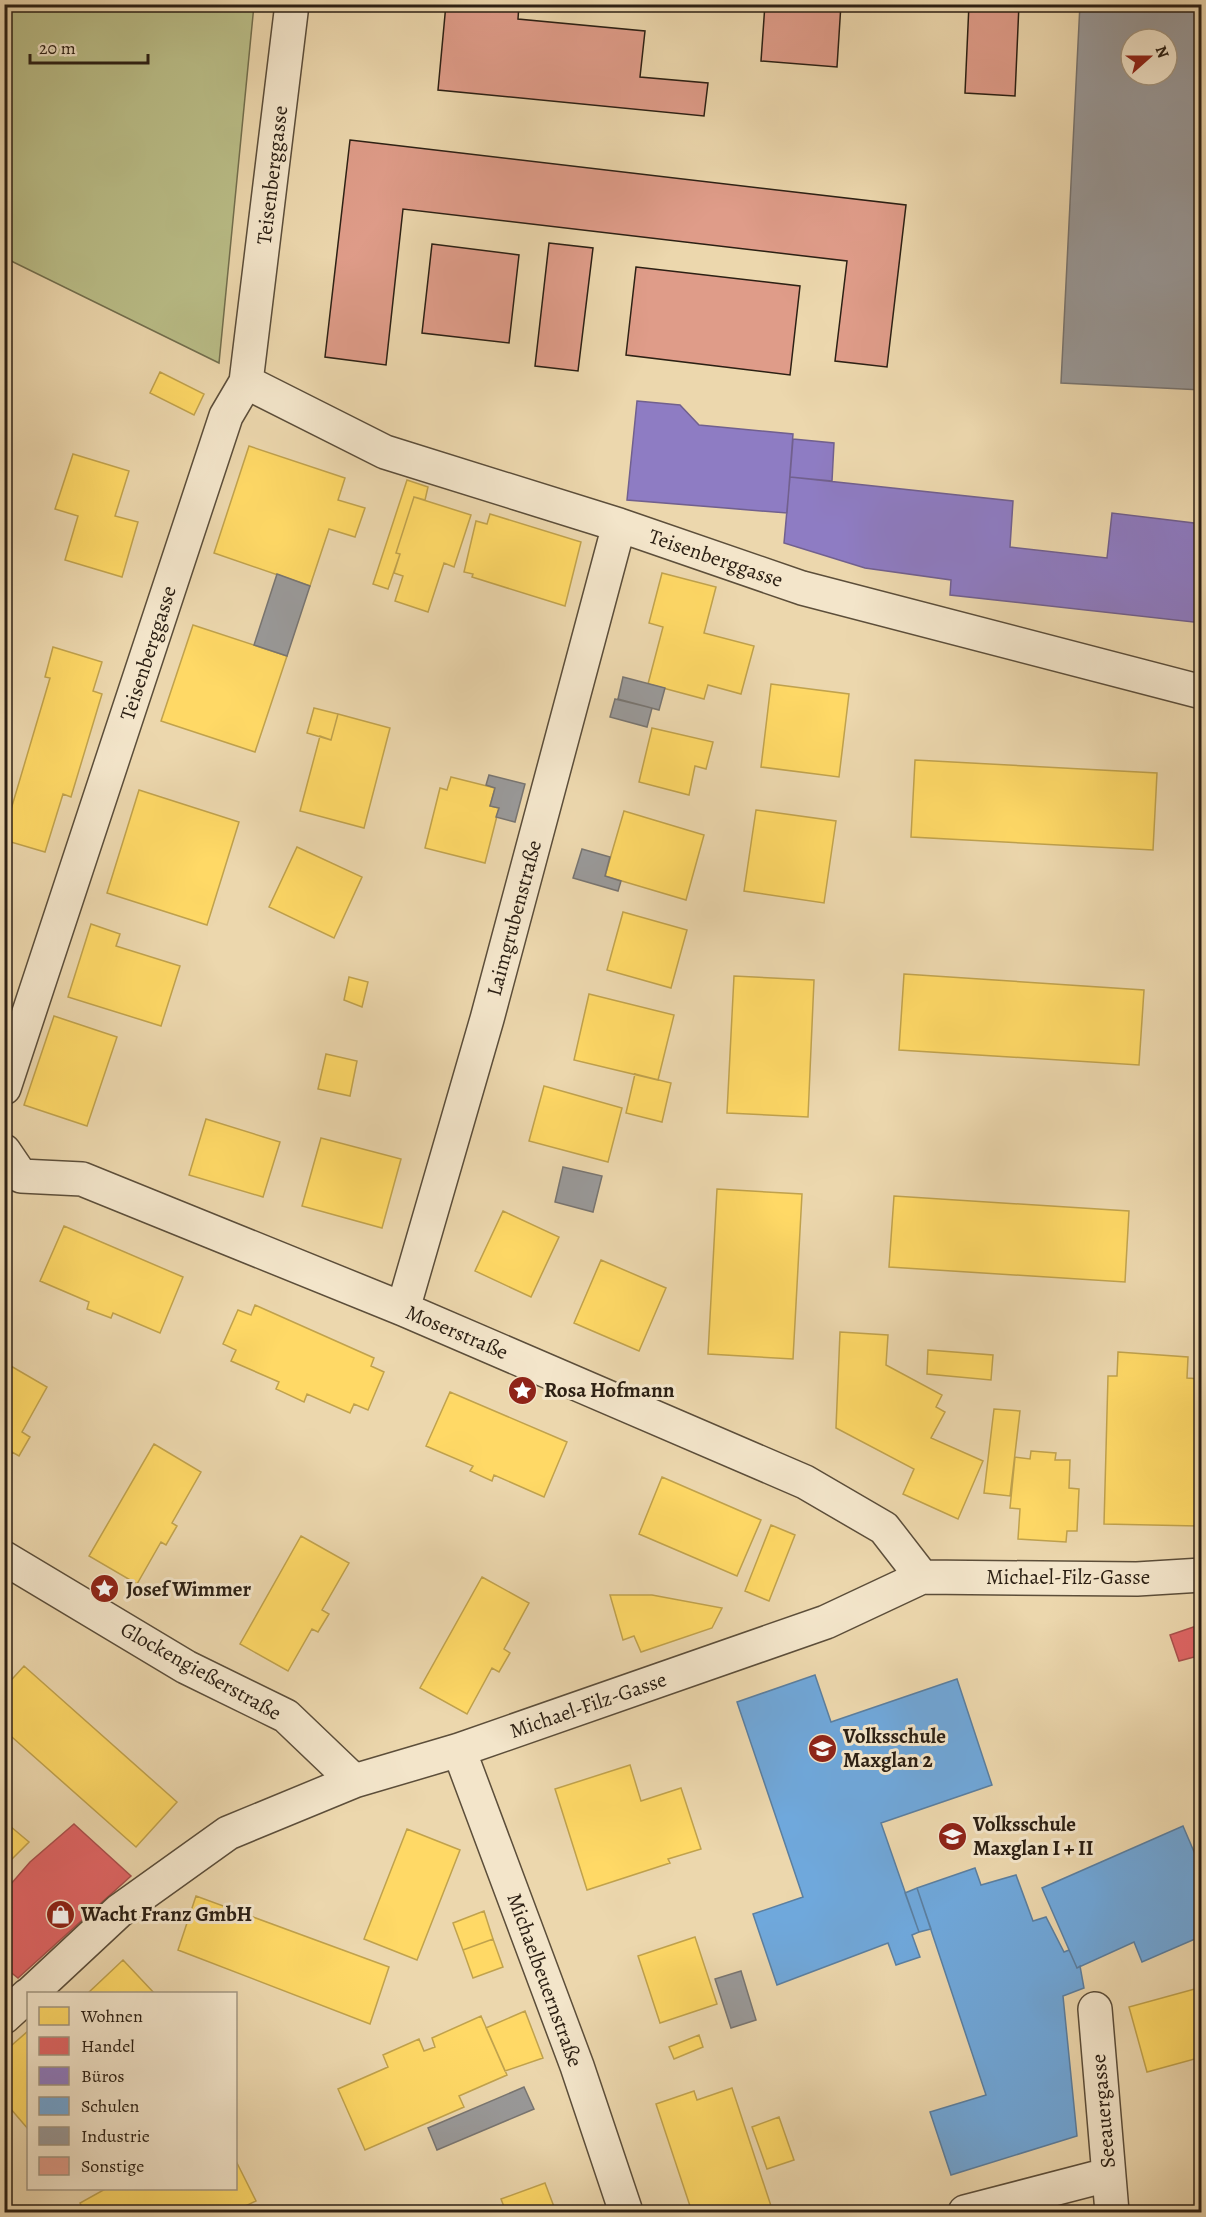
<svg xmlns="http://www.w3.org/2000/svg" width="1206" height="2217" viewBox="0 0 1206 2217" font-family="Alegreya,serif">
  <rect width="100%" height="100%" fill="#ecd7ad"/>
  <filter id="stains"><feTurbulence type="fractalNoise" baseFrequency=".00333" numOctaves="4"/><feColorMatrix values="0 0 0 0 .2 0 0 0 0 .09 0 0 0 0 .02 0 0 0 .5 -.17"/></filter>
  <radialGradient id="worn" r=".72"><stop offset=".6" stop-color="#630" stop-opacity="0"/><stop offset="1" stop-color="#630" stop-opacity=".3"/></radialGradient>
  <path fill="#babe88" stroke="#736f4e" stroke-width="1.5" d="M 4,5 L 254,5 L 219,363 L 5,258 Z"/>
  <path fill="#ffd966" stroke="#c0a24d" stroke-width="1.5" d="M 160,372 L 204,394 L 194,415 L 150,393 Z
    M 249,446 L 345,478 L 338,500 L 365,508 L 355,537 L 329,529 L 310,586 L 214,553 Z
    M 73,454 L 129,471 L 115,516 L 138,522 L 122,577 L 65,560 L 78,516 L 55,509 Z
    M 407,480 L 428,487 L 425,500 L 414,497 L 396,553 L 400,554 L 388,589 L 373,584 Z
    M 414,497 L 471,515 L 454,567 L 444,563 L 428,612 L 395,601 L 403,576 L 394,573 L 400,554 L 396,553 Z
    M 490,514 L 581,542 L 565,606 L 472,577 L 473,574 L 464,572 L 476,521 L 487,524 Z
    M 662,573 L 716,587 L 704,633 L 754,646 L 741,694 L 708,685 L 704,699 L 648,684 L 663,627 L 649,623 Z
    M 193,625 L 287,656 L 255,752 L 161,721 Z
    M 53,647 L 102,662 L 93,691 L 102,694 L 71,797 L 63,794 L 45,852 L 4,840 L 4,833 L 50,678 L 45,677 Z
    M 771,684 L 849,694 L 839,777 L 761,767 Z
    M 314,708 L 338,714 L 331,740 L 307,733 Z
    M 338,714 L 390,728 L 364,828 L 300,811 L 320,736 L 331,740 Z
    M 652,728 L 713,742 L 706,769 L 695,766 L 689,795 L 639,782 Z
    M 915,760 L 1157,773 L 1153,850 L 911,837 Z
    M 451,777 L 495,788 L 490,806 L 499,808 L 485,863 L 425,848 L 440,788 L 447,790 Z
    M 139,790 L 239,822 L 207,925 L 107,893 Z
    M 756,810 L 836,821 L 824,903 L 744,891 Z
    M 624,811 L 704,835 L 686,900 L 605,876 Z
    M 297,847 L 362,877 L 334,938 L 269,907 Z
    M 623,912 L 687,930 L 671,988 L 607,970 Z
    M 91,924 L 120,934 L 116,946 L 180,966 L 161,1026 L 68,997 Z
    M 904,974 L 1144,990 L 1139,1065 L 899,1050 Z
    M 734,976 L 814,980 L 808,1117 L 727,1113 Z
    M 349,977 L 368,982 L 362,1007 L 344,1000 Z
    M 589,994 L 674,1015 L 658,1080 L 574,1060 Z
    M 54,1016 L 117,1037 L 87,1126 L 24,1105 Z
    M 326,1054 L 357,1061 L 350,1096 L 318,1089 Z
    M 635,1074 L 671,1083 L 662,1122 L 626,1113 Z
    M 544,1086 L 622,1108 L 608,1162 L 529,1141 Z
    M 206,1119 L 280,1142 L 263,1197 L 189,1175 Z
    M 321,1138 L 401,1159 L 382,1228 L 302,1206 Z
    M 717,1189 L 802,1194 L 793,1359 L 708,1354 Z
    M 894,1196 L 1129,1211 L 1125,1282 L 889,1267 Z
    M 503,1211 L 559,1237 L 531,1297 L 475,1271 Z
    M 64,1226 L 183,1277 L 160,1333 L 113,1313 L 111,1318 L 87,1309 L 89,1302 L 40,1281 Z
    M 601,1260 L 666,1288 L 639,1351 L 574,1323 Z
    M 255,1305 L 374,1358 L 371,1366 L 384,1372 L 368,1410 L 354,1404 L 350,1413 L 307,1394 L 304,1402 L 276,1389 L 279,1382 L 231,1361 L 236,1350 L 223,1344 L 238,1310 L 251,1315 Z
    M 840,1332 L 888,1335 L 886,1365 L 942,1395 L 936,1407 L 945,1412 L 931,1438 L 983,1461 L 958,1519 L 903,1494 L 914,1469 L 836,1428 Z
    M 928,1350 L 993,1355 L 991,1380 L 927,1374 Z
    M 1118,1352 L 1188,1357 L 1187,1378 L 1201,1379 L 1198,1526 L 1104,1524 L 1108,1376 L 1117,1376 Z
    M 4,1362 L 47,1387 L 22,1432 L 30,1437 L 19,1456 L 12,1452 L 4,1465 Z
    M 450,1392 L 567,1442 L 544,1497 L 494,1475 L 492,1481 L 470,1471 L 473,1466 L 426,1446 Z
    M 994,1409 L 1020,1411 L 1010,1496 L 984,1493 Z
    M 154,1444 L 201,1472 L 172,1523 L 177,1526 L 166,1545 L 161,1542 L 137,1584 L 89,1556 Z
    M 1031,1451 L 1056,1453 L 1055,1460 L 1070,1460 L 1069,1488 L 1079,1489 L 1077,1531 L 1067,1531 L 1066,1542 L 1018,1539 L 1020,1509 L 1010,1508 L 1015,1457 L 1030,1459 Z
    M 662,1477 L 761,1520 L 737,1576 L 639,1534 Z
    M 771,1525 L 795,1535 L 769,1601 L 745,1591 Z
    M 301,1536 L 349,1563 L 322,1610 L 329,1614 L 318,1632 L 312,1629 L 288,1671 L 240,1644 Z
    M 482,1577 L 529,1603 L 504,1649 L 510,1653 L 499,1672 L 492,1668 L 467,1714 L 420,1688 Z
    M 610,1595 L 652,1595 L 722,1608 L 712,1628 L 641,1652 L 634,1636 L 623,1640 Z
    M 24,1666 L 177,1802 L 136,1847 L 4,1730 L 4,1688 Z
    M 630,1765 L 641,1801 L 681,1788 L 701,1849 L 668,1859 L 670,1863 L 587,1890 L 555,1789 Z
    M 4,1821 L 29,1842 L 4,1867 Z
    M 407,1829 L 460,1850 L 417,1960 L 364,1939 Z
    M 196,1896 L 389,1967 L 370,2024 L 178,1950 Z
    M 484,1911 L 493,1939 L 463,1950 L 453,1923 Z
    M 695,1937 L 717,2004 L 660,2023 L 638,1956 Z
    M 493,1939 L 503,1967 L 473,1978 L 463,1950 Z
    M 123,1960 L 155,1994 L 87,1994 Z
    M 1202,1987 L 1202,2057 L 1147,2072 L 1129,2007 Z
    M 525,2011 L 543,2058 L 505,2071 L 486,2028 Z
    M 481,2016 L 507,2075 L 459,2096 L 464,2107 L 365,2150 L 338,2089 L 388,2067 L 383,2055 L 419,2039 L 424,2051 L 435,2047 L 432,2038 Z
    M 28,2031 L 28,2129 L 4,2101 L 4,2052 Z
    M 699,2035 L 703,2047 L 674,2059 L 669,2047 Z
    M 732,2088 L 773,2212 L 692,2212 L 656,2104 L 694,2091 L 697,2100 Z
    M 779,2117 L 794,2160 L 767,2169 L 752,2127 Z
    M 236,2161 L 256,2201 L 233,2212 L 85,2212 L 80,2203 L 107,2188 L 236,2188 Z
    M 545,2183 L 556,2212 L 506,2212 L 501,2199 Z"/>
  <path fill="#e06666" stroke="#aa514d" stroke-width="1.5" d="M 1202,1624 L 1202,1655 L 1179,1661 L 1170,1635 Z
    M 74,1824 L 131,1876 L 18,1978 L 4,1967 L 4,1892 L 30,1862 Z"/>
  <path fill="#8e7cc3" stroke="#71608e" stroke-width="1.5" d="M 637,401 L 680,405 L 699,425 L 793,434 L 787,513 L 627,500 Z
    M 793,439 L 834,443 L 832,481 L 790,477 Z
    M 790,477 L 1013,501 L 1010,547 L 1107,558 L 1112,513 L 1202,524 L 1202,623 L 950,595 L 951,580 L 865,568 L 784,543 Z"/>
  <path fill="#6fa8dc" stroke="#5b7fa0" stroke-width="1.5" d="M 815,1675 L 831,1722 L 957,1679 L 992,1785 L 881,1823 L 919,1932 L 912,1935 L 920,1957 L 896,1965 L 888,1943 L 777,1985 L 753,1914 L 803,1897 L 737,1702 Z
    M 1183,1826 L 1198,1861 L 1202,1859 L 1202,1936 L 1142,1962 L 1134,1942 L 1077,1968 L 1042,1888 Z
    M 975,1868 L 981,1885 L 1016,1875 L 1033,1921 L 1046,1917 L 1064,1952 L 1069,1950 L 1077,1968 L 1080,1966 L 1084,1988 L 1063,1996 L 1077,2136 L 951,2175 L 930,2112 L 986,2095 L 917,1888 Z
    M 917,1888 L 931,1929 L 919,1932 L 905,1893 Z"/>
  <path fill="#999" stroke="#787571" stroke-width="1.5" fill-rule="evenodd" d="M 1080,4 L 1202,4 L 1202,390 L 1061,383 ZM 1131,39 L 1167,39 L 1167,75 L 1131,75 Z
    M 277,574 L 310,586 L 287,656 L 254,645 Z
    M 623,677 L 665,688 L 659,710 L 618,699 Z
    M 615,699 L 652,708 L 647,727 L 610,717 Z
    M 489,775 L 525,784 L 515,822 L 496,817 L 499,808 L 490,806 L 495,788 L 486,785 Z
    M 582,849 L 610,857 L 605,876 L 621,881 L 618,891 L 573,878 Z
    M 563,1167 L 602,1176 L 593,1212 L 555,1202 Z
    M 741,1971 L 756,2020 L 731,2028 L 715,1979 Z
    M 524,2087 L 534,2109 L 437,2150 L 428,2128 Z"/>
  <path fill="#df9c89" stroke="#2c2014" stroke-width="1.5" d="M 446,4 L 519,4 L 518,19 L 645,31 L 640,77 L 708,83 L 704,116 L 438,90 Z
    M 765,4 L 841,4 L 837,67 L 761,61 Z
    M 969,4 L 1019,4 L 1015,96 L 965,93 Z
    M 350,140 L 906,205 L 887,367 L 835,361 L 847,261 L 403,209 L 386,365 L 325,357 Z
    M 549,243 L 593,248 L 578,371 L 535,366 Z
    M 432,244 L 519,255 L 509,343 L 422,333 Z
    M 636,267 L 800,286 L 790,375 L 626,355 Z"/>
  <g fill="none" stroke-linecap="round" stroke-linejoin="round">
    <defs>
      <path id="minor" d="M 246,382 L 385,452 L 619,525 L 802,588 L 1202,692
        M 4,1088 L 226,416 L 246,382 L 292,4
        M 4,1151 L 21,1176 L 82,1179 L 403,1309 L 805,1482 L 884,1528 L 922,1577
        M 403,1309 L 487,1019 L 619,525
        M 4,1558 L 186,1667 L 286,1716 L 354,1781
        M 459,1750 L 577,2066 L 626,2212
        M 30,1994 L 119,1911 L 228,1833 L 354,1781 L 459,1750 L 826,1622 L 922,1577 L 1137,1579 L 1202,1575
        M 1095,2009 L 1112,2212
        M 4,2017 L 28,1995
        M 965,2212 L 1107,2175"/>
    </defs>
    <use href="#minor" stroke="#5c4e3a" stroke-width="36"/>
    <use href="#minor" stroke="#f3e5ca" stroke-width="33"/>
  </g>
  <defs>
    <symbol id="sight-disc" viewBox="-11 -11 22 22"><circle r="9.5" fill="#8f2418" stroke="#f3e5ca"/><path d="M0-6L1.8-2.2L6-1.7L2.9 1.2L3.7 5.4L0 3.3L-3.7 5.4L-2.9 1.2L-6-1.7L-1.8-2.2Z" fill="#fff"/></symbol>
    <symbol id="school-disc" viewBox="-11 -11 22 22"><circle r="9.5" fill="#8f2418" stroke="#f3e5ca"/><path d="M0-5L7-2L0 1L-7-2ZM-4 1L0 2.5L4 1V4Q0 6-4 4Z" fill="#fff"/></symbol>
    <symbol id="shop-disc" viewBox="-11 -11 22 22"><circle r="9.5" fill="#8f2418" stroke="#f3e5ca"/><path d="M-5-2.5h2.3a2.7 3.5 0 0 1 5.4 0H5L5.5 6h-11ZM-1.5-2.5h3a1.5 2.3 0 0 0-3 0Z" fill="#fff"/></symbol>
  </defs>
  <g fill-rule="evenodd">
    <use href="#sight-disc" x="506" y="1374" width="33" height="33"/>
    <use href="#sight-disc" x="88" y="1572" width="33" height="33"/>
    <use href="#school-disc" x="806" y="1732" width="33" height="33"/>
    <use href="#school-disc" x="936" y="1820" width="33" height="33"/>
    <use href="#shop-disc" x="44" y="1898" width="33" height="33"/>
  </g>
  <g text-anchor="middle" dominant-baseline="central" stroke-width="6" stroke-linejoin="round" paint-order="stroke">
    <g font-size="21" fill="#2c2014" stroke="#f3e5ca">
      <text transform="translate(272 175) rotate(-83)">Teisenberggasse</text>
      <text transform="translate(716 558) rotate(19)">Teisenberggasse</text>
      <text transform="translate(148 653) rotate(-72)">Teisenberggasse</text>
      <text transform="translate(514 918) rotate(-75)">Laimgrubenstraße</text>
      <text transform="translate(457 1332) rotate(23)">Moserstraße</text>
      <text x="1068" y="1577">Michael-Filz-Gasse</text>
      <text transform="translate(201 1671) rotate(29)">Glockengießerstraße</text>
      <text transform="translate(588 1705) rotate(-19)">Michael-Filz-Gasse</text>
      <text transform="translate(545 1980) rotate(70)">Michaelbeuernstraße</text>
      <text transform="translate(1103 2111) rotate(-95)">Seeauergasse</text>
    </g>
    <g font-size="21" font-weight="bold" fill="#2c2014" stroke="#f3e5ca" text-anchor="start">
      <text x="544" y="1390">Rosa Hofmann</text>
      <text x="126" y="1589">Josef Wimmer</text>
      <text x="843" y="1736">Volksschule<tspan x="843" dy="24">Maxglan 2</tspan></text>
      <text x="973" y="1824">Volksschule<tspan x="973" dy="24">Maxglan I + II</tspan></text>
      <text x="81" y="1914">Wacht Franz GmbH</text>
    </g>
  </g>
  <rect width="1206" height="2217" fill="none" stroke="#ecd7ad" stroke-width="24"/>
  <rect x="6" y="6" width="1194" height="2205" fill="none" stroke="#2c2014" stroke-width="3"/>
  <rect x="12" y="12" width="1182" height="2193" fill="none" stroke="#2c2014" stroke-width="1.5"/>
  <rect x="27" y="1992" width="210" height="198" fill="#f3e5ca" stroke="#a39681" stroke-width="1.5"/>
  <rect x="39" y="2007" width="30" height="18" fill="#ffd966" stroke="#a39681" stroke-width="1.5"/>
  <text x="81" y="2022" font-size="18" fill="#2c2014">Wohnen</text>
  <rect x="39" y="2037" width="30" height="18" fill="#e06666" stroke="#a39681" stroke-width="1.5"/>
  <text x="81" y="2052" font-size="18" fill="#2c2014">Handel</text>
  <rect x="39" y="2067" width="30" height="18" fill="#8e7cc3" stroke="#a39681" stroke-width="1.5"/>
  <text x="81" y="2082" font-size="18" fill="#2c2014">Büros</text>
  <rect x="39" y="2097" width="30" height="18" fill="#6fa8dc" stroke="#a39681" stroke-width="1.5"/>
  <text x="81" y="2112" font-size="18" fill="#2c2014">Schulen</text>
  <rect x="39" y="2127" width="30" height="18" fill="#999999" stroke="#a39681" stroke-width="1.5"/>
  <text x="81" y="2142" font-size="18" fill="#2c2014">Industrie</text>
  <rect x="39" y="2157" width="30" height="18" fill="#df9c89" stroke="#a39681" stroke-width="1.5"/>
  <text x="81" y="2172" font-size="18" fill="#2c2014">Sonstige</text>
  <g transform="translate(1149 57) rotate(69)"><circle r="28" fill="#f3e5ca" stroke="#a39681" stroke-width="1.5"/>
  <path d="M0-4.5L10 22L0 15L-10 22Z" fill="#8f2418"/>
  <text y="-9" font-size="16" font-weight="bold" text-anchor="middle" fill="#2c2014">N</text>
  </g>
  <path d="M30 54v9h118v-9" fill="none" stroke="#2c2014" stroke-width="3"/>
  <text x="39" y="54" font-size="18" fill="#2c2014" stroke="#f3e5ca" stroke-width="4.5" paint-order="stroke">20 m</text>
  <rect width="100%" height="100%" filter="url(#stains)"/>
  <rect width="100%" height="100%" fill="url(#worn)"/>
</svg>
